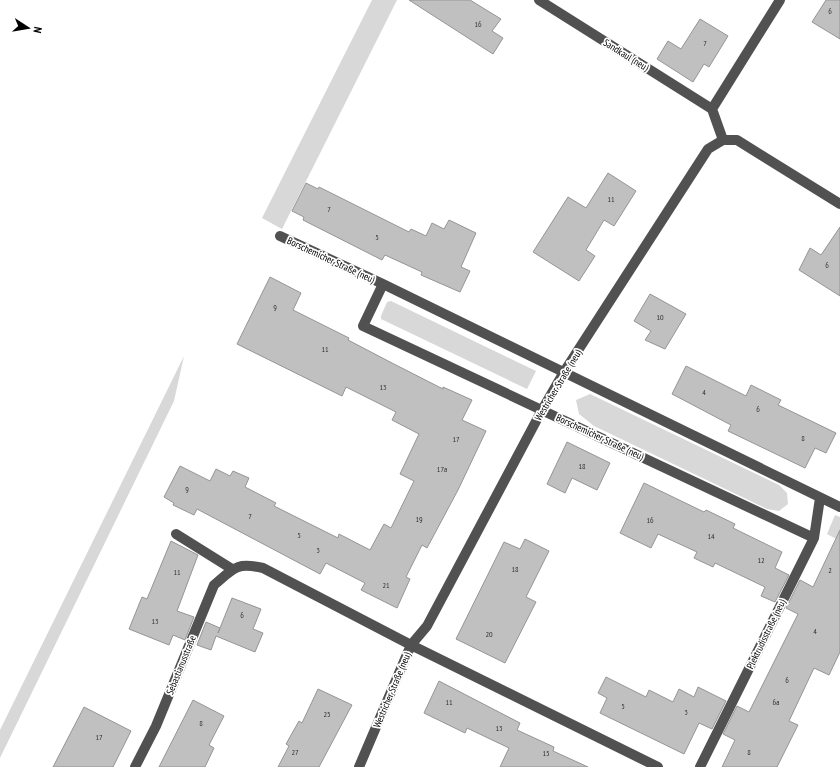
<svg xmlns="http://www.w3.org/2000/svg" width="840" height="767" viewBox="0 0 840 767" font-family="'PT Sans Narrow',sans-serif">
  <rect width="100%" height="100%" fill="#fff"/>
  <path fill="#d8d8d8" d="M 372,0 L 397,0 L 282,229 L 262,218 Z
    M 391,301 L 536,371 L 527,389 L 381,319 L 381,316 L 387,302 Z
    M 184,356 L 174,401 L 0,758 L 0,730 Z
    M 590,394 L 779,485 L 787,493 L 788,504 L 779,511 L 767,509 L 594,426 L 579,414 L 576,400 Z
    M 835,515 L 840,517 L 840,541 L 827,534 Z"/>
  <path fill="#c0c0c0" stroke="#959595" d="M 409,0 L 470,0 L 501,19 L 492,31 L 503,38 L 493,54 Z
    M 826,0 L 840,0 L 840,39 L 812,22 Z
    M 700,19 L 728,36 L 709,67 L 704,64 L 693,82 L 657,59 L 668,41 L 681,49 Z
    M 608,173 L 636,191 L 614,226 L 604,220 L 586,250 L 595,256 L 579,281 L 533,252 L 568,197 L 586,208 Z
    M 306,183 L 318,189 L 319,187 L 409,232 L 411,229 L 426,236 L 432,223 L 444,229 L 449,220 L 476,233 L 461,267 L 470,271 L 460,292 L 421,275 L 422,272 L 385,255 L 382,260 L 303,220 L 304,217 L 292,211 Z
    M 840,227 L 840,296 L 799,270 L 810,248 L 821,255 Z
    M 270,277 L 301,293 L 293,310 L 349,338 L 348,340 L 392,363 L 443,389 L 443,387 L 472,400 L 462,420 L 486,431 L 458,490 L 427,548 L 422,545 L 406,577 L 410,579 L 397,608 L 361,590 L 365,583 L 326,563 L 320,574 L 197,509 L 194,515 L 173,505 L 174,503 L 164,497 L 180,466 L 210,481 L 216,469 L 230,476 L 233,471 L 249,478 L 245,487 L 276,503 L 274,506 L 338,538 L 339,534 L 370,550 L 384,524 L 391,528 L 414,481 L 400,474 L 419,434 L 392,420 L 396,412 L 346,387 L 342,396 L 237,344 Z
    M 650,294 L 686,314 L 665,349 L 645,340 L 651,331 L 634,321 Z
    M 686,366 L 746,396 L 751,385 L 781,400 L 778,405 L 836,433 L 826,453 L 815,448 L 805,468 L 728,431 L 731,425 L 672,394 Z
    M 567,442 L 610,463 L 597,490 L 572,478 L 565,493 L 547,484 Z
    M 644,483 L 704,512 L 706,510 L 735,524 L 733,528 L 782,552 L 775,568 L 789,575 L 775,602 L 761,596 L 765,587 L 715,563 L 713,567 L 694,558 L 697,552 L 658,534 L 651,548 L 620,533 Z
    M 840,530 L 840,652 L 829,675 L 814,668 L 789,721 L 798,725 L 777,767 L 722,767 L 735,740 L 723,734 L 737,706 L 749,712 L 798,614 L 786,608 L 800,580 L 813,587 Z
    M 525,539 L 549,551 L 526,597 L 536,602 L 505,663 L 456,639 L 504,542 L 520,549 Z
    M 171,541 L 198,555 L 177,611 L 194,617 L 185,640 L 173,635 L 169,645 L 129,629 L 142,597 L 147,599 Z
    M 232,598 L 261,609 L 253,629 L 263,633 L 255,652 L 216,636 L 211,650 L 197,645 L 206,622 L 220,628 L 218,633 Z
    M 606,677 L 646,697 L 649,690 L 673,702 L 679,689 L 694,697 L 698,687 L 726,701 L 712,729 L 699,723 L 684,754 L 600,713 L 607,698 L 598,693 Z
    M 439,681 L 520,723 L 517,730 L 554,747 L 553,751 L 588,767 L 500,767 L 509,748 L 467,728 L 465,733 L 424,713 Z
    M 318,689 L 352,705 L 319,767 L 278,767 L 289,746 L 286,744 L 299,721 L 302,723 Z
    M 193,700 L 224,716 L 209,745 L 214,748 L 205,767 L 159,767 Z
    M 84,707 L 131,731 L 113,767 L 53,767 Z"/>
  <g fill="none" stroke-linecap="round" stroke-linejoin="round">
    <path stroke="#515151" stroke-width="10" d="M 539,0 L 712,109 L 780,0
      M 712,109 L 723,140
      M 280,236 L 383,284 L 840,507
      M 383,284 L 363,326 L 814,538
      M 176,534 L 232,569
      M 135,767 L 156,726 L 214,585 C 234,568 236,562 263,568 L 411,645 L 658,767
      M 359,767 L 411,645 L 427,626 L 542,410 L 564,372 L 708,149 L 723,140 L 737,140 L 840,204
      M 700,767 L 814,538 L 820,498"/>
  </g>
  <g text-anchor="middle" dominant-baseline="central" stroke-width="3.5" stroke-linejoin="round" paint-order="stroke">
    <g font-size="8" fill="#303030">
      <text x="830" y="11">6</text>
      <text x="478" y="24">16</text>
      <text x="705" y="43">7</text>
      <text x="611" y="199">11</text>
      <text x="329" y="209">7</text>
      <text x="377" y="237">5</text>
      <text x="827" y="265">6</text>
      <text x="275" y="307">9</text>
      <text x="660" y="317">10</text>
      <text x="325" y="349">11</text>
      <text x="383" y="387">13</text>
      <text x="704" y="392">4</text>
      <text x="758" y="409">6</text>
      <text x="803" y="438">8</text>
      <text x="456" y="439">17</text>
      <text x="582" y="466">18</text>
      <text x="442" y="469">17a</text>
      <text x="187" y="489">9</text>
      <text x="250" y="516">7</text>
      <text x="419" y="519">19</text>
      <text x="650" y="520">16</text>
      <text x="299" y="535">5</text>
      <text x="711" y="536">14</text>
      <text x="318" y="550">3</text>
      <text x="761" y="560">12</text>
      <text x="515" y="569">18</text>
      <text x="830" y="570">2</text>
      <text x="177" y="572">11</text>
      <text x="386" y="585">21</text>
      <text x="242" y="615">6</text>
      <text x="155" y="621">13</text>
      <text x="815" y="631">4</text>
      <text x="489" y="634">20</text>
      <text x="787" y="680">6</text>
      <text x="449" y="702">11</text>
      <text x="776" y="702">6a</text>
      <text x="623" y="706">5</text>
      <text x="686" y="712">3</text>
      <text x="327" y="714">25</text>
      <text x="201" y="723">8</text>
      <text x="499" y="728">13</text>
      <text x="99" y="737">17</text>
      <text x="295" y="752">27</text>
      <text x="749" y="752">8</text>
      <text x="546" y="753">15</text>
    </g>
    <g font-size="10" fill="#000" stroke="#fff">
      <text transform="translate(626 55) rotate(32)">Sandkaul (neu)</text>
      <text transform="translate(331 260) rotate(25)">Borschemicher Straße (neu)</text>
      <text transform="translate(558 385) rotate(-59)">Westricher Straße (neu)</text>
      <text transform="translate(600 437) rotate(25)">Borschemicher Straße (neu)</text>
      <text transform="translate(766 634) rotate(-64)">Plektrudisstraße (neu)</text>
      <text transform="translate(181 665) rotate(-68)">Sebastianusstraße</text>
      <text transform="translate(392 690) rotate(-67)">Westricher Straße (neu)</text>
    </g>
  </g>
  <g transform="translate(28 28) rotate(102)" stroke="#ffffff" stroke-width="3" paint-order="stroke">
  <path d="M0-3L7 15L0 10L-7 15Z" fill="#000000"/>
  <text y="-6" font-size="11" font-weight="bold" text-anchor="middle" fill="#000000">N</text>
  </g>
</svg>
